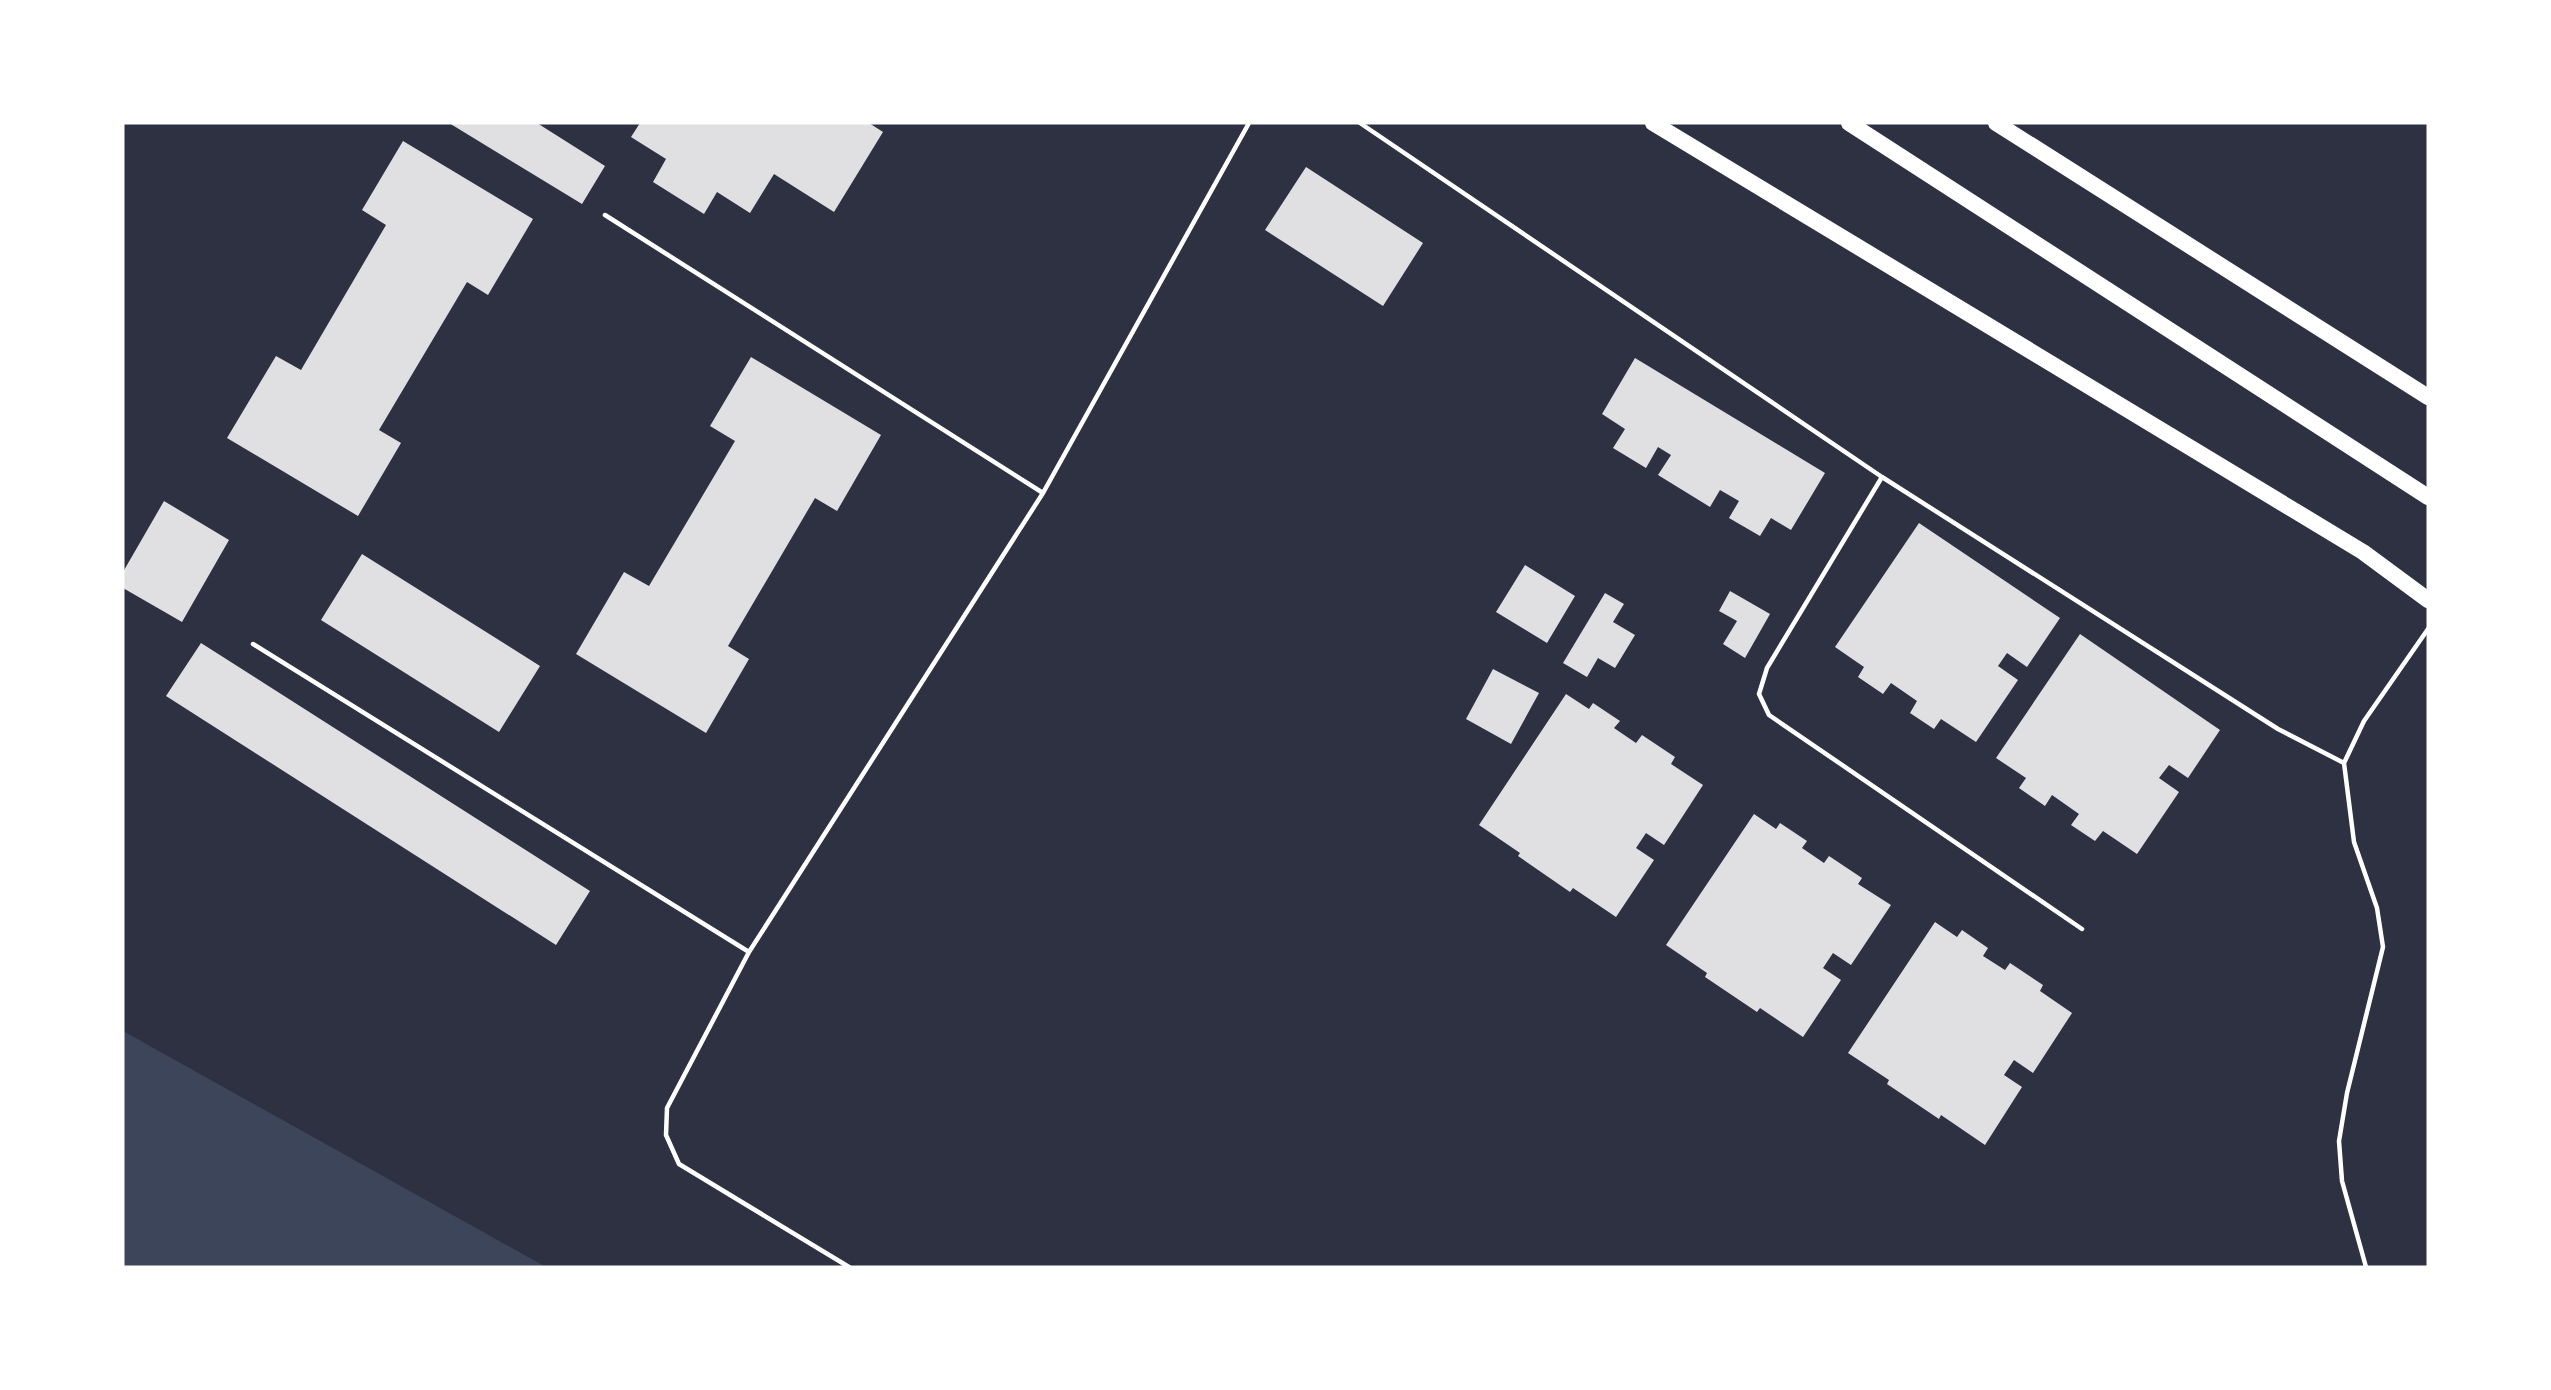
<svg xmlns="http://www.w3.org/2000/svg" width="2551" height="1390" viewBox="0 0 2551 1390" font-family="Raleway,sans-serif">
  <rect width="100%" height="100%" fill="#2d3142"/>
  <path fill="#3c4559" d="M 123,1031 L 546,1267 L 123,1267 Z"/>
  <path fill="#e0e0e3" d="M 449,123 L 537,123 L 605,166 L 582,204 Z
    M 640,123 L 869,123 L 883,132 L 834,212 L 774,174 L 750,213 L 717,192 L 704,214 L 653,182 L 666,159 L 631,137 Z
    M 403,141 L 533,219 L 488,295 L 467,282 L 379,430 L 401,443 L 358,516 L 227,438 L 276,356 L 301,370 L 386,225 L 362,210 Z
    M 1306,167 L 1423,243 L 1383,306 L 1265,230 Z
    M 751,357 L 881,435 L 837,511 L 815,498 L 728,646 L 749,659 L 706,733 L 576,654 L 624,572 L 649,586 L 735,441 L 710,426 Z
    M 1635,358 L 1825,473 L 1791,530 L 1771,518 L 1760,536 L 1729,518 L 1739,501 L 1720,490 L 1710,507 L 1658,475 L 1671,455 L 1658,447 L 1646,468 L 1613,448 L 1625,429 L 1602,414 Z
    M 164,501 L 229,540 L 182,622 L 123,588 L 123,572 Z
    M 1919,523 L 2060,618 L 2027,667 L 2007,653 L 1998,666 L 2018,680 L 1976,742 L 1941,719 L 1934,729 L 1910,713 L 1917,701 L 1891,683 L 1883,694 L 1858,677 L 1864,667 L 1835,647 Z
    M 362,554 L 540,666 L 499,732 L 321,620 Z
    M 1525,565 L 1575,596 L 1547,643 L 1496,612 Z
    M 1730,591 L 1770,614 L 1745,658 L 1723,644 L 1737,621 L 1719,611 Z
    M 1605,593 L 1624,604 L 1613,622 L 1635,635 L 1615,668 L 1598,658 L 1587,677 L 1563,663 Z
    M 2080,634 L 2220,730 L 2188,778 L 2169,765 L 2159,778 L 2179,792 L 2137,854 L 2103,831 L 2095,841 L 2071,825 L 2079,814 L 2052,795 L 2045,806 L 2019,788 L 2026,778 L 1996,758 Z
    M 201,643 L 590,891 L 556,945 L 166,696 Z
    M 1493,669 L 1539,693 L 1511,744 L 1466,719 Z
    M 1566,694 L 1589,709 L 1593,703 L 1620,721 L 1614,728 L 1636,743 L 1642,735 L 1675,757 L 1671,764 L 1703,785 L 1664,845 L 1646,833 L 1636,848 L 1654,860 L 1616,917 L 1573,888 L 1570,892 L 1518,856 L 1520,853 L 1479,825 Z
    M 1754,814 L 1776,829 L 1780,823 L 1807,841 L 1802,848 L 1824,863 L 1829,856 L 1862,878 L 1858,884 L 1891,905 L 1851,965 L 1833,953 L 1823,968 L 1841,980 L 1803,1037 L 1760,1008 L 1757,1012 L 1705,977 L 1707,973 L 1666,945 Z
    M 1935,922 L 1957,937 L 1962,930 L 1988,948 L 1983,956 L 2005,970 L 2010,963 L 2043,985 L 2040,991 L 2072,1013 L 2033,1073 L 2014,1060 L 2004,1075 L 2022,1087 L 1985,1145 L 1941,1115 L 1939,1119 L 1887,1084 L 1889,1080 L 1848,1053 Z"/>
  <g fill="none" stroke-linecap="round" stroke-linejoin="round">
    <path stroke="#fff" stroke-width="4.5" d="M 1360,123 L 1882,477 L 2278,729 L 2344,763 L 2364,721 L 2428,629
      M 605,215 L 1043,493
      M 1882,477 L 1767,668 L 1759,694 L 1769,715 L 2082,929
      M 253,644 L 749,952
      M 2344,763 L 2354,842 L 2377,908 L 2383,947 L 2347,1093 L 2339,1141 L 2342,1181 L 2366,1267
      M 849,1267 L 679,1164 L 666,1135 L 667,1108 L 749,952 L 1043,493 L 1249,123"/>
    <path stroke="#fff" stroke-width="16" d="M 1653,123 L 2363,552 L 2428,600
      M 1849,123 L 2428,497
      M 1996,123 L 2428,397"/>
  </g>
  <rect width="2551" height="1390" fill="none" stroke="#ffffff" stroke-width="249"/>
</svg>
